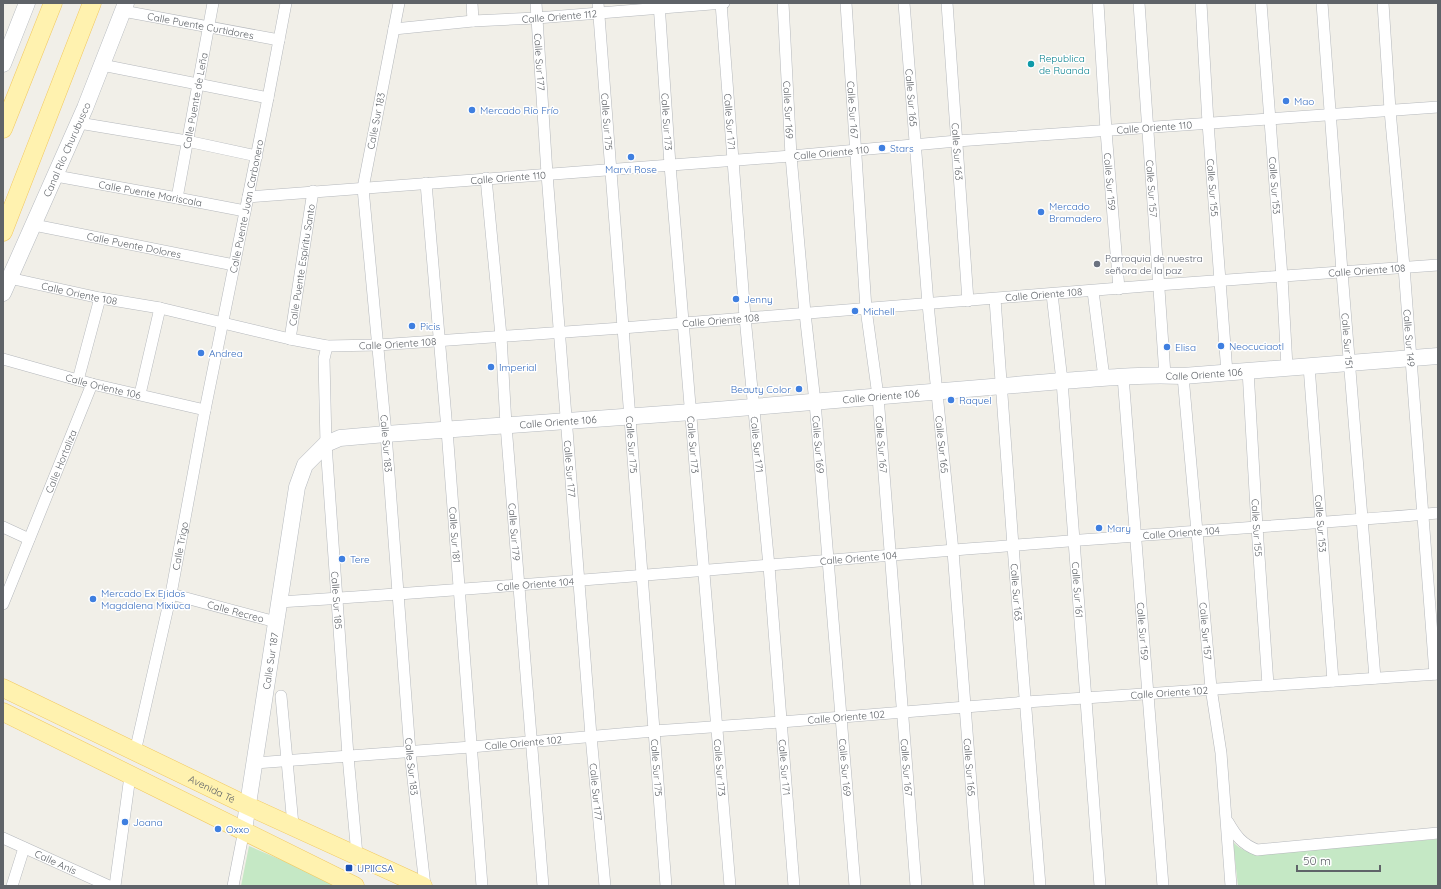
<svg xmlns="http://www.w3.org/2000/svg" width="1441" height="889" viewBox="0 0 1441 889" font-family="Quicksand,sans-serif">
  <rect width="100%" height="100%" fill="#f1efe8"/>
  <path fill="#c5e8c5" d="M 1438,839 L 1438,886 L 1238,886 L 1233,842 C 1241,850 1247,852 1258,854 Z
    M 249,846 L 342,886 L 241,886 Z"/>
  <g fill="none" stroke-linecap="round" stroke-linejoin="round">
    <defs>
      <g id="street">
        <path id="s1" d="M 399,3 L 363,188 L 386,434 L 410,752 L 425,886"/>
        <path d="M 472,3 L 473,21"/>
        <path id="s2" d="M 536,3 L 547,174 L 591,736 L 605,886"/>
        <path id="s3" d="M 598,3 L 666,886"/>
        <path id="s4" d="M 659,3 L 670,165 L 730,886"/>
        <path id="s5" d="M 721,3 L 745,317 L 769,566 L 794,886"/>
        <path id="s6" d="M 783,3 L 791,156 L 805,313 L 815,402 L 855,886"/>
        <path id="s7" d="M 846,3 L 866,309 L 878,396 L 916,886"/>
        <path id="s8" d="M 904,3 L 928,304 L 953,551 L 979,886"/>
        <path id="s9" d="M 947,3 L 968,301"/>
        <path id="s10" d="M 1098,3 L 1106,131 L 1119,289"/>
        <path id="s11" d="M 1139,3 L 1165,375"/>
        <path id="s12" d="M 1201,3 L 1208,123 L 1227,373"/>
        <path id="s13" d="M 1261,3 L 1282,277 L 1287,367"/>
        <path id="s14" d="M 1322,3 L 1342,272 L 1375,678"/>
        <path id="s15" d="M 1383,3 L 1390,110 L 1404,267 L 1435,674"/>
        <path id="s16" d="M 123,11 L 279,40"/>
        <path id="s17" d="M 394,29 L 473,21 L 537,18 L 724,3"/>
        <path d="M 102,65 L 268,98"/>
        <path d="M 79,123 L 187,141 L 257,156"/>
        <path id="s18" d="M 56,176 L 177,198 L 245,211"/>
        <path id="s19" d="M 486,178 L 501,336 L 506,425 L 543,886"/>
        <path id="s20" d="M 426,183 L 447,430 L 482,886"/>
        <path id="s21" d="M 248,197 L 791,156 L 957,141 L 1438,107"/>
        <path id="s22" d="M 177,198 L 213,3"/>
        <path id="s23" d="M 34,225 L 234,265"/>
        <path id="s24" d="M 9,278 L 100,298 L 160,308 L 290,339 L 327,346 L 378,345 L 622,328 L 1158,285 L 1438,265"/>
        <path d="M 1093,291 L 1104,378"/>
        <path id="s25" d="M 1052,294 L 1062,381 L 1100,886"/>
        <path id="s26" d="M 995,299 L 1013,546 L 1040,886"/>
        <path id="s27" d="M 290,339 L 313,191"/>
        <path id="s28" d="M 327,346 L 324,359 L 326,444 L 348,756 L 357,855"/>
        <path id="s29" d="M 3,359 L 92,384 L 205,410"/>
        <path id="s30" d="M 1309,366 L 1333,681"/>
        <path id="s31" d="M 1248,370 L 1257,527 L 1268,685"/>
        <path id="s32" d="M 1123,376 L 1163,886"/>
        <path id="s33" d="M 1183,376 L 1211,688 L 1221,753 L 1231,886"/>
        <path d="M 78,380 L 100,298"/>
        <path d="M 140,394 L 160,308"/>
        <path d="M 3,527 L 29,539"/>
        <path id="s34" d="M 171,594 L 276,622"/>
        <path id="s35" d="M 279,602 C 565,584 850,557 1135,536 C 1236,528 1337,522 1438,513"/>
        <path id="s36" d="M 3,604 L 92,384"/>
        <path d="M 281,696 L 293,825"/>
        <path id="s37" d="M 135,752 L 171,594 L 205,410 L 268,98 L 286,3"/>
        <path id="s38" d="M 255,763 L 471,747 L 654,731 L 781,722 L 1026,702 L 1438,674"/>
        <path d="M 1228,822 C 1236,836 1242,844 1257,850 L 1438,833"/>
        <path id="s39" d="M 3,838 L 109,886"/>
        <path d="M 12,886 L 24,848"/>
        <path d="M 115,886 L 130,776"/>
        <path d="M 233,886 L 244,830"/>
      </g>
      <g id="secondary">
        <path d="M 3,64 L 27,3"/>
        <path id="s40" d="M 3,293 L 85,108 L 126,3"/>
        <path id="s41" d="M 244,830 L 297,487 L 305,465 L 326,444 L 340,438 L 386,434 L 692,412 L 1062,381 C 1102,378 1143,374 1183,376 L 1438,356"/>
      </g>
      <g id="primary">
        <path d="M 3,129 L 53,3"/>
        <path d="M 3,232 L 92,3"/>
        <path id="s42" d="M 3,688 L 248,806 L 423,886"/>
        <path d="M 3,712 L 355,886"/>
      </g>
    </defs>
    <use href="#street" stroke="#b5b8bc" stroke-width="12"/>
    <use href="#secondary" stroke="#b6babf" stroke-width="17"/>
    <use href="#primary" stroke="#f2c960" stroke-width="19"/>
    <use href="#street" stroke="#fff" stroke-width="11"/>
    <use href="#secondary" stroke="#fff" stroke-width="16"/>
    <use href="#primary" stroke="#fff2af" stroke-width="18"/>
  </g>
  <circle fill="#0f9aa8" stroke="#fff" stroke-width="1.5" cx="1031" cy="64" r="4"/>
  <g fill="#3f7fe0" stroke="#fff" stroke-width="1.5">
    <circle cx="1286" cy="101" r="4"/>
    <circle cx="472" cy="110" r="4"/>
    <circle cx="882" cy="148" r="4"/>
    <circle cx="631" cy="157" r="4"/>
    <circle cx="1041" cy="212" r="4"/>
    <circle cx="736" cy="299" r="4"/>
    <circle cx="855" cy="311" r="4"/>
    <circle cx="412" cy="326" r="4"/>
    <circle cx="1221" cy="346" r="4"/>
    <circle cx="1167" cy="347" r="4"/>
    <circle cx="201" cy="353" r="4"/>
    <circle cx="491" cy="367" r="4"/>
    <circle cx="799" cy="389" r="4"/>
    <circle cx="951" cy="400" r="4"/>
    <circle cx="1099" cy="528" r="4"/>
    <circle cx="342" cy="559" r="4"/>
    <circle cx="93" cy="599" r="4"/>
    <circle cx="125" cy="822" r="4"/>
    <circle cx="218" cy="829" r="4"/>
  </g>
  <circle fill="#6b7280" stroke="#fff" stroke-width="1.5" cx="1097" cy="264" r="4"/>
  <rect fill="#1a4fb4" stroke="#fff" stroke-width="1.5" x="345" y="864" width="8" height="8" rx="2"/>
  <g text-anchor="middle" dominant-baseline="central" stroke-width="3" stroke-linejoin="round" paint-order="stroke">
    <g font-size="10" fill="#5f6368" stroke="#fff">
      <text stroke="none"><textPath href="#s17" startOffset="166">Calle Oriente 112</textPath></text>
      <text stroke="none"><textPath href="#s16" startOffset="79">Calle Puente Curtidores</textPath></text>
      <text stroke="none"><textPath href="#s2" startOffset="59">Calle Sur 177</textPath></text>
      <text stroke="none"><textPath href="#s8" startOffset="95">Calle Sur 165</textPath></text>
      <text stroke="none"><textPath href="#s22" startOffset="99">Calle Puente de Leña</textPath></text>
      <text stroke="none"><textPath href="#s6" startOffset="107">Calle Sur 169</textPath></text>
      <text stroke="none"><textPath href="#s7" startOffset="107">Calle Sur 167</textPath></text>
      <text transform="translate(376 121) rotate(-79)">Calle Sur 183</text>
      <text stroke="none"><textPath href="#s3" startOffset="119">Calle Sur 175</textPath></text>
      <text stroke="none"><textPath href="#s4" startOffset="119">Calle Sur 173</textPath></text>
      <text stroke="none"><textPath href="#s5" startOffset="119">Calle Sur 171</textPath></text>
      <text stroke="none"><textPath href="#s21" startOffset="909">Calle Oriente 110</textPath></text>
      <text stroke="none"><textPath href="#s40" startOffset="157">Canal Río Churubusco</textPath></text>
      <text stroke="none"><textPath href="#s21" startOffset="585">Calle Oriente 110</textPath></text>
      <text stroke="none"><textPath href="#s9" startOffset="149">Calle Sur 163</textPath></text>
      <text stroke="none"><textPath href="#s21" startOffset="261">Calle Oriente 110</textPath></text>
      <text stroke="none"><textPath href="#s10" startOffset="179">Calle Sur 159</textPath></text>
      <text stroke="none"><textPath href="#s13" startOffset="183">Calle Sur 153</textPath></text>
      <text stroke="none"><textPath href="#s12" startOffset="185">Calle Sur 155</textPath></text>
      <text stroke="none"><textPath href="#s11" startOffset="186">Calle Sur 157</textPath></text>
      <text stroke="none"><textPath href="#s18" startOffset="96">Calle Puente Mariscala</textPath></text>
      <text stroke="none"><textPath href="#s37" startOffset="557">Calle Puente Juan Carbonero</textPath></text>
      <text stroke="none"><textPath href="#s23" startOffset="102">Calle Puente Dolores</textPath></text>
      <text stroke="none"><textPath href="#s27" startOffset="75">Calle Puente Espíritu Santo</textPath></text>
      <text stroke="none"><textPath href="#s24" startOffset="1368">Calle Oriente 108</textPath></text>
      <text stroke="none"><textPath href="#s24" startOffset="72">Calle Oriente 108</textPath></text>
      <text stroke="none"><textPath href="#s24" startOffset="1044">Calle Oriente 108</textPath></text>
      <text stroke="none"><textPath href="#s24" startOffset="720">Calle Oriente 108</textPath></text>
      <text stroke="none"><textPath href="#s15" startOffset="336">Calle Sur 149</textPath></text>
      <text stroke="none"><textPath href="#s14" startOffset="339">Calle Sur 151</textPath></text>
      <text stroke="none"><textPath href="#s24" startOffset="396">Calle Oriente 108</textPath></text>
      <text stroke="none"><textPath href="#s41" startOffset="1282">Calle Oriente 106</textPath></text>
      <text stroke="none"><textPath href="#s29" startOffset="104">Calle Oriente 106</textPath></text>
      <text stroke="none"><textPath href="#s41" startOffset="958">Calle Oriente 106</textPath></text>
      <text stroke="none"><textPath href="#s41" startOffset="634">Calle Oriente 106</textPath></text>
      <text stroke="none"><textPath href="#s1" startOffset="445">Calle Sur 183</textPath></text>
      <text stroke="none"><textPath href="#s4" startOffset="443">Calle Sur 173</textPath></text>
      <text stroke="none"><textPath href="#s5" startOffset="443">Calle Sur 171</textPath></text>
      <text stroke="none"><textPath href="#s6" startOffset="443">Calle Sur 169</textPath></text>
      <text stroke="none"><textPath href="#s7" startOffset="443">Calle Sur 167</textPath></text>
      <text stroke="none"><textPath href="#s8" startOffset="443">Calle Sur 165</textPath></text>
      <text stroke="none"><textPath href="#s3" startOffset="443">Calle Sur 175</textPath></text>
      <text stroke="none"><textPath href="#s36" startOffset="154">Calle Hortaliza</textPath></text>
      <text stroke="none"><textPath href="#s2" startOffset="467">Calle Sur 177</textPath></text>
      <text stroke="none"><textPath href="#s30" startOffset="158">Calle Sur 153</textPath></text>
      <text stroke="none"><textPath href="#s31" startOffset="158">Calle Sur 155</textPath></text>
      <text stroke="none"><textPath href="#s19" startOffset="355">Calle Sur 179</textPath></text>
      <text stroke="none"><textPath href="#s35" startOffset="905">Calle Oriente 104</textPath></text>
      <text stroke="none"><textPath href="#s20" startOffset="353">Calle Sur 181</textPath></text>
      <text stroke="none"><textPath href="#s37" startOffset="211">Calle Trigo</textPath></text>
      <text stroke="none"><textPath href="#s35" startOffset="581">Calle Oriente 104</textPath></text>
      <text stroke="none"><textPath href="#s35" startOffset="257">Calle Oriente 104</textPath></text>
      <text stroke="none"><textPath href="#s25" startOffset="297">Calle Sur 161</textPath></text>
      <text stroke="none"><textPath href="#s26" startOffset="294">Calle Sur 163</textPath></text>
      <text stroke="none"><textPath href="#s28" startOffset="255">Calle Sur 185</textPath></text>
      <text stroke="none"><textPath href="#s34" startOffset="67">Calle Recreo</textPath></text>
      <text stroke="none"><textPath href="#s32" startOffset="256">Calle Sur 159</textPath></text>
      <text stroke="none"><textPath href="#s33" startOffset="256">Calle Sur 157</textPath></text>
      <text stroke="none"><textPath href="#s41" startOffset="171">Calle Sur 187</textPath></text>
      <text stroke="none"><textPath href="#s38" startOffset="917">Calle Oriente 102</textPath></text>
      <text stroke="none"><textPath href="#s38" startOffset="593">Calle Oriente 102</textPath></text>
      <text stroke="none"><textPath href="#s38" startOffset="269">Calle Oriente 102</textPath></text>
      <text stroke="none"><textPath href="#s1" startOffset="769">Calle Sur 183</textPath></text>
      <text stroke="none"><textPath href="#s4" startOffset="767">Calle Sur 173</textPath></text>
      <text stroke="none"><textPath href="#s5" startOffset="767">Calle Sur 171</textPath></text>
      <text stroke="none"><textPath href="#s6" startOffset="767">Calle Sur 169</textPath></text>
      <text stroke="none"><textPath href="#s7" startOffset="767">Calle Sur 167</textPath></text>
      <text stroke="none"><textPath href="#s8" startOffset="767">Calle Sur 165</textPath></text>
      <text stroke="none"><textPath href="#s3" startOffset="767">Calle Sur 175</textPath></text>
      <text stroke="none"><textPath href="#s42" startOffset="232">Avenida Té</textPath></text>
      <text stroke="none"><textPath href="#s2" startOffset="791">Calle Sur 177</textPath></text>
      <text stroke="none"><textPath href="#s39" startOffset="58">Calle Anís</textPath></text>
    </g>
    <g font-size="10" fill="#0d838f" stroke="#fff" text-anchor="start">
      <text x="1039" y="58">Republica<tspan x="1039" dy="12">de Ruanda</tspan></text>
    </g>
    <g font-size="10" fill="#366cbe" stroke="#fff" text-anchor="start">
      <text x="1294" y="101">Mao</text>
      <text x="480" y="110">Mercado Río Frío</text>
      <text x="890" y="148">Stars</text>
      <text x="631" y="169" text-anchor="middle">Marvi Rose</text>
      <text x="1049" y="206">Mercado<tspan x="1049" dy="12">Bramadero</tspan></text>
      <text x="744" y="299">Jenny</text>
      <text x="863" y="311">Michell</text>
      <text x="420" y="326">Picis</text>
      <text x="1229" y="346">Neocuciaotl</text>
      <text x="1175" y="347">Elisa</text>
      <text x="209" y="353">Andrea</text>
      <text x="499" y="367">Imperial</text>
      <text x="791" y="389" text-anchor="end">Beauty Color</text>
      <text x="959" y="400">Raquel</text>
      <text x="1107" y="528">Mary</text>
      <text x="350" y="559">Tere</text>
      <text x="101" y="593">Mercado Ex Ejidos<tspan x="101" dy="12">Magdalena Mixiuca</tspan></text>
      <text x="133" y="822">Joana</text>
      <text x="226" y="829">Oxxo</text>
    </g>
    <g font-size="10" fill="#5b616d" stroke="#fff" text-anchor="start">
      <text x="1105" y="258">Parroquia de nuestra<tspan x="1105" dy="12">señora de la paz</tspan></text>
    </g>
    <g font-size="10" fill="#164399" stroke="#fff" text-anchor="start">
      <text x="357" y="868">UPIICSA</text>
    </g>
  </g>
  <rect width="1441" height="889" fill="none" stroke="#5f6368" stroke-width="8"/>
  <path d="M1297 865v6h83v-6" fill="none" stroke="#5f6368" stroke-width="2"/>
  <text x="1303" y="865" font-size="12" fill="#5f6368" stroke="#ffffff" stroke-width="3" paint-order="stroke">50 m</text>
</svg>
